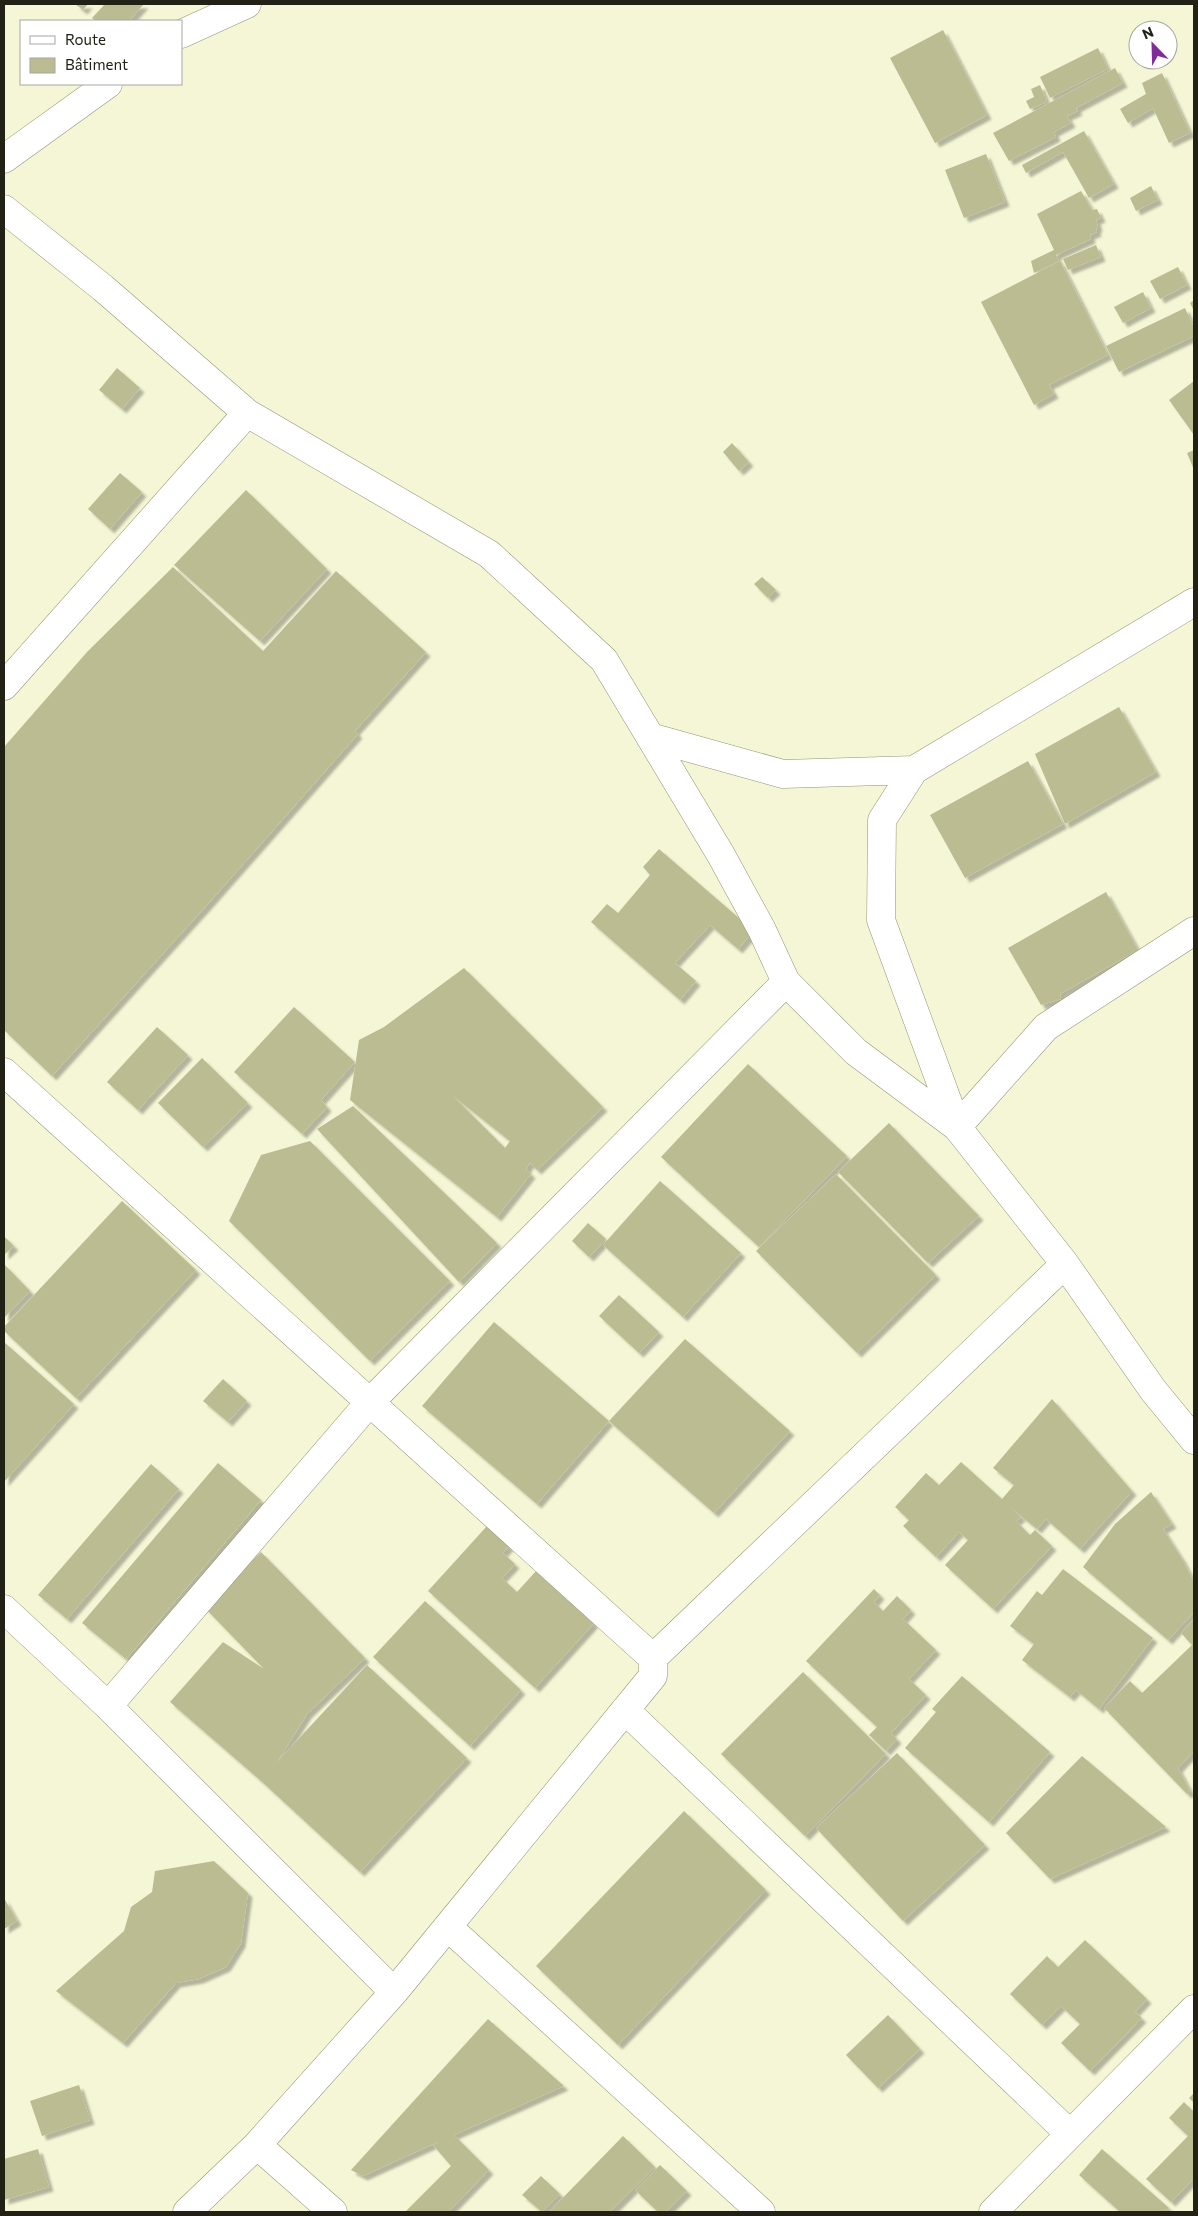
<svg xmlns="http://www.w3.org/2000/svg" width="1198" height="2216" viewBox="0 0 1198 2216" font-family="Commissioner,sans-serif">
  <defs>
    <filter id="shadow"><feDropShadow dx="4.5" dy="4.5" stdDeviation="1" flood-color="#0004"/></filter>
  </defs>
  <rect width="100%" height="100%" fill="#f5f6d5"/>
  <path fill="#bcbc92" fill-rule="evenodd" filter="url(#shadow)" d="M 75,4 L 88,4 L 83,10 Z
    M 105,4 L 144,4 L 129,21 L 96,21 L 92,18 Z
    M 943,30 L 987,115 L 935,143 L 890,58 Z
    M 1098,48 L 1108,69 L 1050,98 L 1040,77 Z
    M 1115,68 L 1123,83 L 1076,108 L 1078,111 L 1067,116 L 1071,123 L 1054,132 L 1056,137 L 1009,161 L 993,133 Z
    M 1162,73 L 1190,133 L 1169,143 L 1153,108 L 1128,123 L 1120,109 L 1146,94 L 1142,83 Z
    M 1040,85 L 1047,102 L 1030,109 L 1026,101 L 1034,97 L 1031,89 Z
    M 1084,131 L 1114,184 L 1089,198 L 1063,152 L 1026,173 L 1022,165 Z
    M 986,154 L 1005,202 L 964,218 L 945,170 Z
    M 1151,186 L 1158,200 L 1136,211 L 1130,198 Z
    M 1081,191 L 1092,210 L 1097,209 L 1101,218 L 1096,220 L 1098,227 L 1096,229 L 1097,232 L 1090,235 L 1091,239 L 1056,255 L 1059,261 L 1034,273 L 1031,261 L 1054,250 L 1037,214 Z
    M 1096,245 L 1101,257 L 1068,270 L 1063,259 Z
    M 1060,261 L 1108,355 L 1049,385 L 1054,394 L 1034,405 L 981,302 Z
    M 1178,267 L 1187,285 L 1160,299 L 1150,281 Z
    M 1143,292 L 1151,308 L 1123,323 L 1114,307 Z
    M 1194,300 L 1194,311 L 1190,303 Z
    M 1185,308 L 1194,328 L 1194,336 L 1119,372 L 1106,346 Z
    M 117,368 L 140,388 L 122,409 L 99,390 Z
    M 1194,381 L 1194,435 L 1169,400 Z
    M 732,443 L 749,462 L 739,471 L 723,452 Z
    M 1194,450 L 1194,470 L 1187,453 Z
    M 120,473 L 142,492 L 110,529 L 88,509 Z
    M 246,490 L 327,569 L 260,641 L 174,565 Z
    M 173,567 L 263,651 L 336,571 L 426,652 L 355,731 L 358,734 L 207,905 L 52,1076 L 4,1030 L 4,747 L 87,652 Z
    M 762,577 L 776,590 L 768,598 L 754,584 Z
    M 1119,707 L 1156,772 L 1065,824 L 1035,754 Z
    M 1028,761 L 1063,824 L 965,878 L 930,815 Z
    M 659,849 L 754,931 L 738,949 L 710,925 L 675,963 L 696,981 L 680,1000 L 591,922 L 607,904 L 618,913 L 650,875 L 643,867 Z
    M 1106,892 L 1138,950 L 1060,994 L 1061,999 L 1041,1005 L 1008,948 Z
    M 464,968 L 603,1107 L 537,1170 L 530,1163 L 526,1169 L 531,1174 L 497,1217 L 350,1100 L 359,1040 L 384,1027 ZM 452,1095 L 510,1141 L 505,1148 Z
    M 294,1007 L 355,1062 L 321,1100 L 327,1107 L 302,1134 L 234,1072 Z
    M 157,1027 L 188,1055 L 138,1110 L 107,1082 Z
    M 202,1058 L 248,1103 L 203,1147 L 158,1103 Z
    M 748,1064 L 847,1156 L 759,1247 L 661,1157 Z
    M 353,1106 L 497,1243 L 459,1282 L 317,1129 Z
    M 889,1123 L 979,1216 L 928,1263 L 838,1172 Z
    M 310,1141 L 450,1281 L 370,1361 L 229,1221 L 261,1155 Z
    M 836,1174 L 936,1275 L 857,1353 L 756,1251 Z
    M 660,1181 L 741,1253 L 683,1317 L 603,1245 Z
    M 122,1201 L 196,1270 L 76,1398 L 4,1331 L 4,1327 Z
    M 588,1223 L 606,1239 L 589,1257 L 572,1241 Z
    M 4,1236 L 14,1246 L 4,1255 Z
    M 4,1264 L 30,1291 L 4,1318 Z
    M 619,1295 L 659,1332 L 639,1353 L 599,1316 Z
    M 494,1322 L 609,1421 L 537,1504 L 422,1406 Z
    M 685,1339 L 790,1431 L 714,1513 L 609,1421 Z
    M 4,1342 L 74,1404 L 4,1482 Z
    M 223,1379 L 247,1401 L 228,1422 L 203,1401 Z
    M 1052,1399 L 1132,1491 L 1080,1549 L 1046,1519 L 1037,1529 L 1010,1507 L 1021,1517 L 1016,1521 L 1030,1535 L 1035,1530 L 1052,1546 L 993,1609 L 945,1565 L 968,1540 L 959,1532 L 936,1557 L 903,1526 L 909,1520 L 895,1507 L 926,1473 L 939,1485 L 961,1462 L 1002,1499 L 1014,1485 L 993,1468 Z
    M 218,1463 L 261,1500 L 126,1659 L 82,1623 Z
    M 151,1464 L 179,1489 L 67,1619 L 38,1595 Z
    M 1151,1492 L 1172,1524 L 1163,1529 L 1182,1559 L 1194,1582 L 1194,1612 L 1168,1640 L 1083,1567 L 1115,1524 Z
    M 487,1526 L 509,1546 L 503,1553 L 515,1564 L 502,1578 L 517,1592 L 536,1571 L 594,1623 L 535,1688 L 428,1591 Z
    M 261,1552 L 365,1658 L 307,1714 L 277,1762 L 367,1665 L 467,1758 L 360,1872 L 260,1780 L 170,1702 L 223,1642 L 264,1669 L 204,1607 Z
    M 1063,1569 L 1153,1638 L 1099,1709 L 1076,1690 L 1070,1697 L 1022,1660 L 1034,1644 L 1010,1626 L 1037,1591 L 1042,1595 Z
    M 874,1589 L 880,1595 L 874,1602 L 883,1611 L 897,1596 L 911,1610 L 903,1619 L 936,1650 L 909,1679 L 926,1695 L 891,1733 L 897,1739 L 886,1751 L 869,1735 L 877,1727 L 806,1661 Z
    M 425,1601 L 521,1690 L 470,1746 L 373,1657 Z
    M 1194,1619 L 1194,1751 L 1178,1768 L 1190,1791 L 1187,1794 L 1104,1708 L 1130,1681 L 1142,1693 L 1192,1645 L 1181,1633 Z
    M 803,1672 L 886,1754 L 805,1836 L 721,1754 Z
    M 962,1676 L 1050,1752 L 989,1822 L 905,1748 L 936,1712 L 932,1709 Z
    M 897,1753 L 985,1845 L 903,1921 L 816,1828 Z
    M 1082,1756 L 1166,1827 L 1050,1879 L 1006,1833 Z
    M 684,1811 L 766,1890 L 618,2045 L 536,1966 Z
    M 214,1861 L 248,1893 L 241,1943 L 226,1967 L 199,1979 L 176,1983 L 123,2043 L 56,1991 L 124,1931 L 131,1907 L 152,1892 L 155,1871 Z
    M 4,1898 L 17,1921 L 4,1929 Z
    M 1085,1940 L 1147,1999 L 1135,2012 L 1142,2018 L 1090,2071 L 1061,2043 L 1080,2024 L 1061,2006 L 1042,2025 L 1010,1994 L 1047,1956 L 1058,1967 Z
    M 888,2015 L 920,2049 L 878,2088 L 846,2055 Z
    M 488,2019 L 564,2086 L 454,2135 L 489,2170 L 448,2212 L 405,2212 L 451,2166 L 433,2145 L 440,2141 L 363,2176 L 351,2170 Z
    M 79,2085 L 90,2120 L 42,2136 L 30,2101 Z
    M 1194,2093 L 1194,2103 L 1189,2098 Z
    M 1184,2102 L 1194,2112 L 1194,2178 L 1171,2202 L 1146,2179 L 1188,2136 L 1169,2118 Z
    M 623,2136 L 655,2167 L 610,2212 L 551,2212 L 550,2211 Z
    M 38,2149 L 49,2187 L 4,2200 L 4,2159 Z
    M 1102,2149 L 1169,2208 L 1165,2212 L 1118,2212 L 1119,2211 L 1079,2175 Z
    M 660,2165 L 687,2191 L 666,2212 L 658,2212 L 635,2190 Z
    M 541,2176 L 560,2194 L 542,2212 L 522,2195 Z"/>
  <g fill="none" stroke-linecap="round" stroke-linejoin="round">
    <defs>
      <path id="minor" d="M 181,34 L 247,4
        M 4,159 L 108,84
        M 4,209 L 103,288 L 247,413 L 489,554 L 604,660 L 721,855 L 762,930 L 786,982 L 856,1052 L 957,1127 L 1046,1027 L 1194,931
        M 1194,602 L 914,770 L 882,820 L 881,920 L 957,1127 L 1065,1264 L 1153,1390 L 1194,1440
        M 4,686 L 247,413
        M 650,737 L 783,774 L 914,770
        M 4,1072 L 653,1658
        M 4,1609 L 108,1706 L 394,1992
        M 108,1706 L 369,1403 L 786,982
        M 625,1710 L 1070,2134
        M 448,1927 L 761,2212
        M 257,2145 L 333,2212
        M 187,2212 L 257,2145 L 394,1992 L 653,1676 L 653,1658 L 1065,1264
        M 993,2212 L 1194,2009"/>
    </defs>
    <use href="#minor" stroke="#939476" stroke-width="29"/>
    <use href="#minor" stroke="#fff" stroke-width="28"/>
  </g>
  <rect width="1198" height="2216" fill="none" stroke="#212115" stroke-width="10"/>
  <rect x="20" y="20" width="162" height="65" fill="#ffffff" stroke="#a6a6a1"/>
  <rect x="30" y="36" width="25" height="8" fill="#ffffff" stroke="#a6a6a1"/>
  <text x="65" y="45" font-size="15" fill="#212115">Route</text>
  <rect x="30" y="58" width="25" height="15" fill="#bcbc92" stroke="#a6a6a1"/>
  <text x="65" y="70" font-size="15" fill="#212115">Bâtiment</text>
  <g transform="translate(1153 45) rotate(337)"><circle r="24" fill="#ffffff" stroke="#a6a6a1"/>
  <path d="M0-4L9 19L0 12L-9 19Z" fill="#802c9b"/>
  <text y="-8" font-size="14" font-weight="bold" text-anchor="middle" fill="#212115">N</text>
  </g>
</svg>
